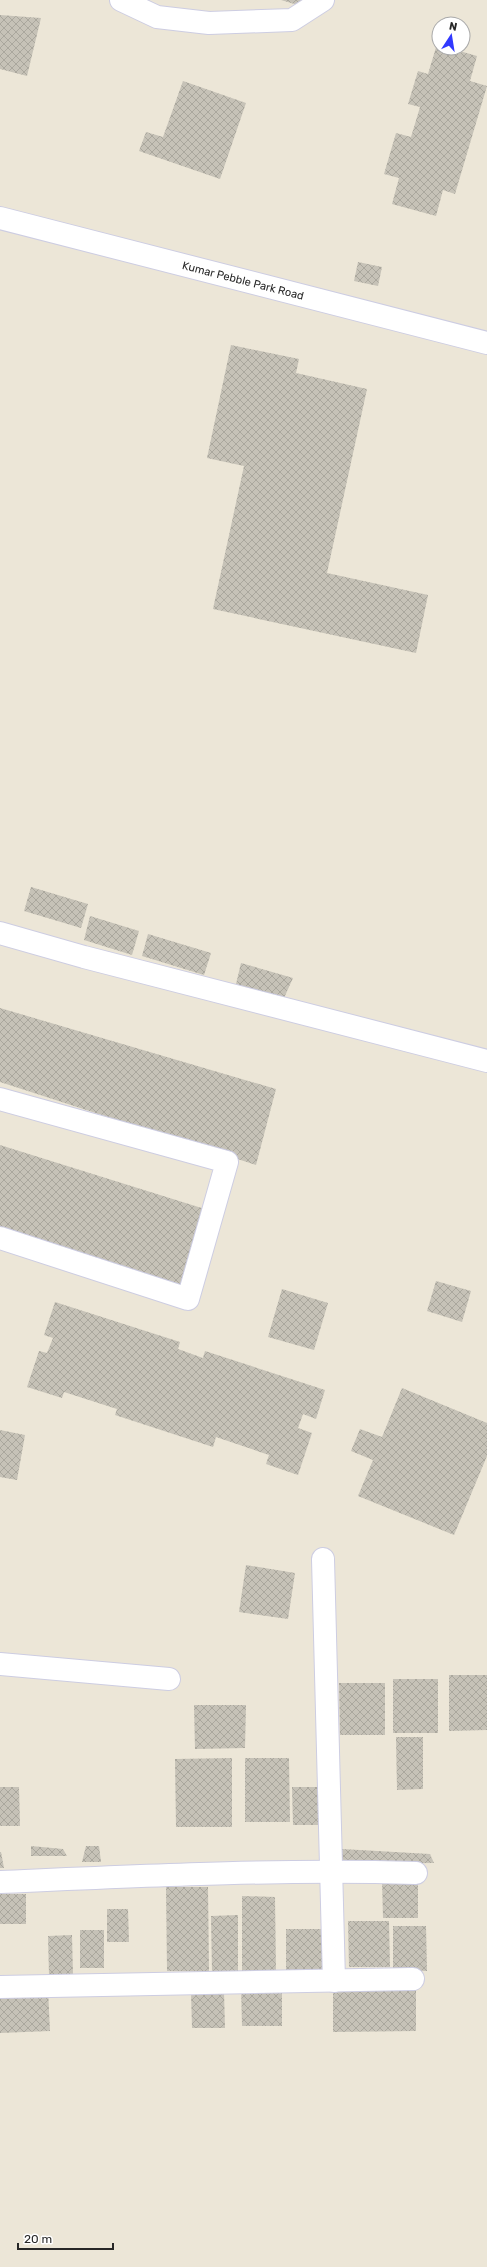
<svg xmlns="http://www.w3.org/2000/svg" width="487" height="2267" viewBox="0 0 487 2267" font-family="Rubik,sans-serif">
  <defs>
    <pattern id="building-cross-hatch" width="8" height="8" patternUnits="userSpaceOnUse"><rect width="8" height="8" fill="#c6c2b7"/><path d="M0 0l8 8M0 8l8-8" fill="none" stroke="#aaa79d"/></pattern>
  </defs>
  <rect width="100%" height="100%" fill="#ece6d7"/>
  <path fill="url(#building-cross-hatch)" d="M 281,0 L 302,0 L 301,6 Z
    M 0,15 L 41,18 L 27,76 L 0,69 Z
    M 437,44 L 439,45 L 439,48 L 449,48 L 477,56 L 470,81 L 487,86 L 455,194 L 443,190 L 436,216 L 392,204 L 399,178 L 384,174 L 396,133 L 411,137 L 420,107 L 408,104 L 418,71 L 428,74 Z
    M 183,81 L 246,103 L 220,179 L 139,151 L 146,132 L 163,137 Z
    M 358,262 L 382,267 L 378,286 L 354,281 Z
    M 231,345 L 299,359 L 296,373 L 367,389 L 327,573 L 428,595 L 416,653 L 213,609 L 244,466 L 207,458 Z
    M 31,887 L 88,904 L 81,928 L 24,911 Z
    M 90,916 L 139,931 L 132,955 L 84,940 Z
    M 148,934 L 211,953 L 204,975 L 142,956 Z
    M 241,963 L 293,978 L 284,998 L 236,984 Z
    M 0,1008 L 276,1089 L 256,1165 L 0,1082 Z
    M 0,1145 L 208,1210 L 183,1291 L 0,1234 Z
    M 436,1281 L 471,1291 L 462,1322 L 427,1311 Z
    M 282,1289 L 328,1303 L 314,1350 L 268,1337 Z
    M 55,1302 L 180,1342 L 178,1349 L 203,1358 L 205,1351 L 325,1390 L 316,1419 L 303,1414 L 298,1428 L 312,1433 L 298,1475 L 266,1464 L 269,1455 L 216,1437 L 213,1447 L 115,1415 L 117,1409 L 64,1392 L 62,1398 L 27,1387 L 39,1351 L 47,1353 L 53,1338 L 44,1335 Z
    M 402,1388 L 487,1423 L 487,1456 L 454,1535 L 358,1496 L 373,1460 L 351,1451 L 360,1429 L 382,1437 Z
    M 0,1430 L 25,1435 L 17,1480 L 0,1477 Z
    M 246,1565 L 295,1573 L 288,1619 L 239,1612 Z
    M 449,1675 L 487,1675 L 487,1730 L 449,1731 Z
    M 393,1679 L 438,1679 L 438,1733 L 393,1733 Z
    M 339,1683 L 385,1683 L 385,1735 L 340,1735 Z
    M 194,1705 L 246,1705 L 245,1748 L 195,1749 Z
    M 396,1737 L 423,1737 L 423,1789 L 397,1790 Z
    M 232,1758 L 232,1827 L 176,1827 L 175,1759 Z
    M 245,1758 L 289,1758 L 290,1822 L 245,1822 Z
    M 0,1787 L 19,1787 L 20,1826 L 0,1826 Z
    M 292,1787 L 318,1787 L 318,1825 L 293,1825 Z
    M 31,1846 L 63,1849 L 67,1856 L 31,1856 Z
    M 86,1846 L 99,1846 L 101,1862 L 82,1862 Z
    M 342,1849 L 430,1854 L 434,1863 L 341,1864 Z
    M 0,1852 L 1,1852 L 4,1868 L 0,1868 Z
    M 418,1879 L 418,1918 L 383,1918 L 382,1880 Z
    M 166,1887 L 208,1887 L 209,1971 L 167,1971 Z
    M 0,1894 L 26,1894 L 26,1924 L 0,1924 Z
    M 242,1896 L 275,1897 L 276,1973 L 242,1973 Z
    M 107,1909 L 128,1909 L 129,1942 L 107,1942 Z
    M 238,1915 L 238,1973 L 212,1973 L 211,1916 Z
    M 348,1921 L 389,1921 L 390,1967 L 349,1967 Z
    M 393,1926 L 426,1926 L 427,1971 L 393,1970 Z
    M 286,1929 L 326,1929 L 326,1971 L 286,1971 Z
    M 80,1930 L 104,1930 L 104,1968 L 80,1968 Z
    M 72,1935 L 73,1975 L 49,1975 L 48,1936 Z
    M 241,1986 L 282,1986 L 282,2026 L 242,2026 Z
    M 416,1988 L 416,2031 L 333,2032 L 333,1989 Z
    M 48,1989 L 50,2031 L 0,2033 L 0,1991 Z
    M 191,1992 L 224,1992 L 225,2028 L 192,2028 Z"/>
  <g fill="none" stroke-linecap="round" stroke-linejoin="round">
    <defs>
      <g id="minor">
        <path d="M 121,0 L 157,17 L 209,23 L 292,20 L 323,0"/>
        <path id="s1" d="M 0,218 L 487,343"/>
        <path d="M 0,933 L 84,957 L 487,1061"/>
        <path d="M 0,1099 L 227,1162 L 188,1299 L 0,1238"/>
        <path d="M 323,1559 L 334,1981"/>
        <path d="M 0,1664 L 169,1679"/>
        <path d="M 0,1882 C 139,1876 277,1869 416,1873"/>
        <path d="M 0,1987 L 413,1979"/>
      </g>
    </defs>
    <use href="#minor" stroke="#cdcde2" stroke-width="24"/>
    <use href="#minor" stroke="#fff" stroke-width="22"/>
  </g>
  <g text-anchor="middle" dominant-baseline="central" stroke-width="3.5" stroke-linejoin="round" paint-order="stroke">
    <g font-size="11" fill="#272727" stroke="#fff">
      <text stroke="none"><textPath href="#s1" startOffset="251">Kumar Pebble Park Road</textPath></text>
    </g>
  </g>
  <g transform="translate(451 36) rotate(12)"><circle r="19" fill="#ffffff" stroke="#a9a9a9"/>
  <path d="M0-3L7 15L0 10L-7 15Z" fill="#3139ff"/>
  <text y="-6" font-size="11" font-weight="bold" text-anchor="middle" fill="#272727">N</text>
  </g>
  <path d="M18 2243v6h95v-6" fill="none" stroke="#272727" stroke-width="2"/>
  <text x="24" y="2243" font-size="12" fill="#272727" stroke="#ffffff" stroke-width="3" paint-order="stroke">20 m</text>
</svg>
